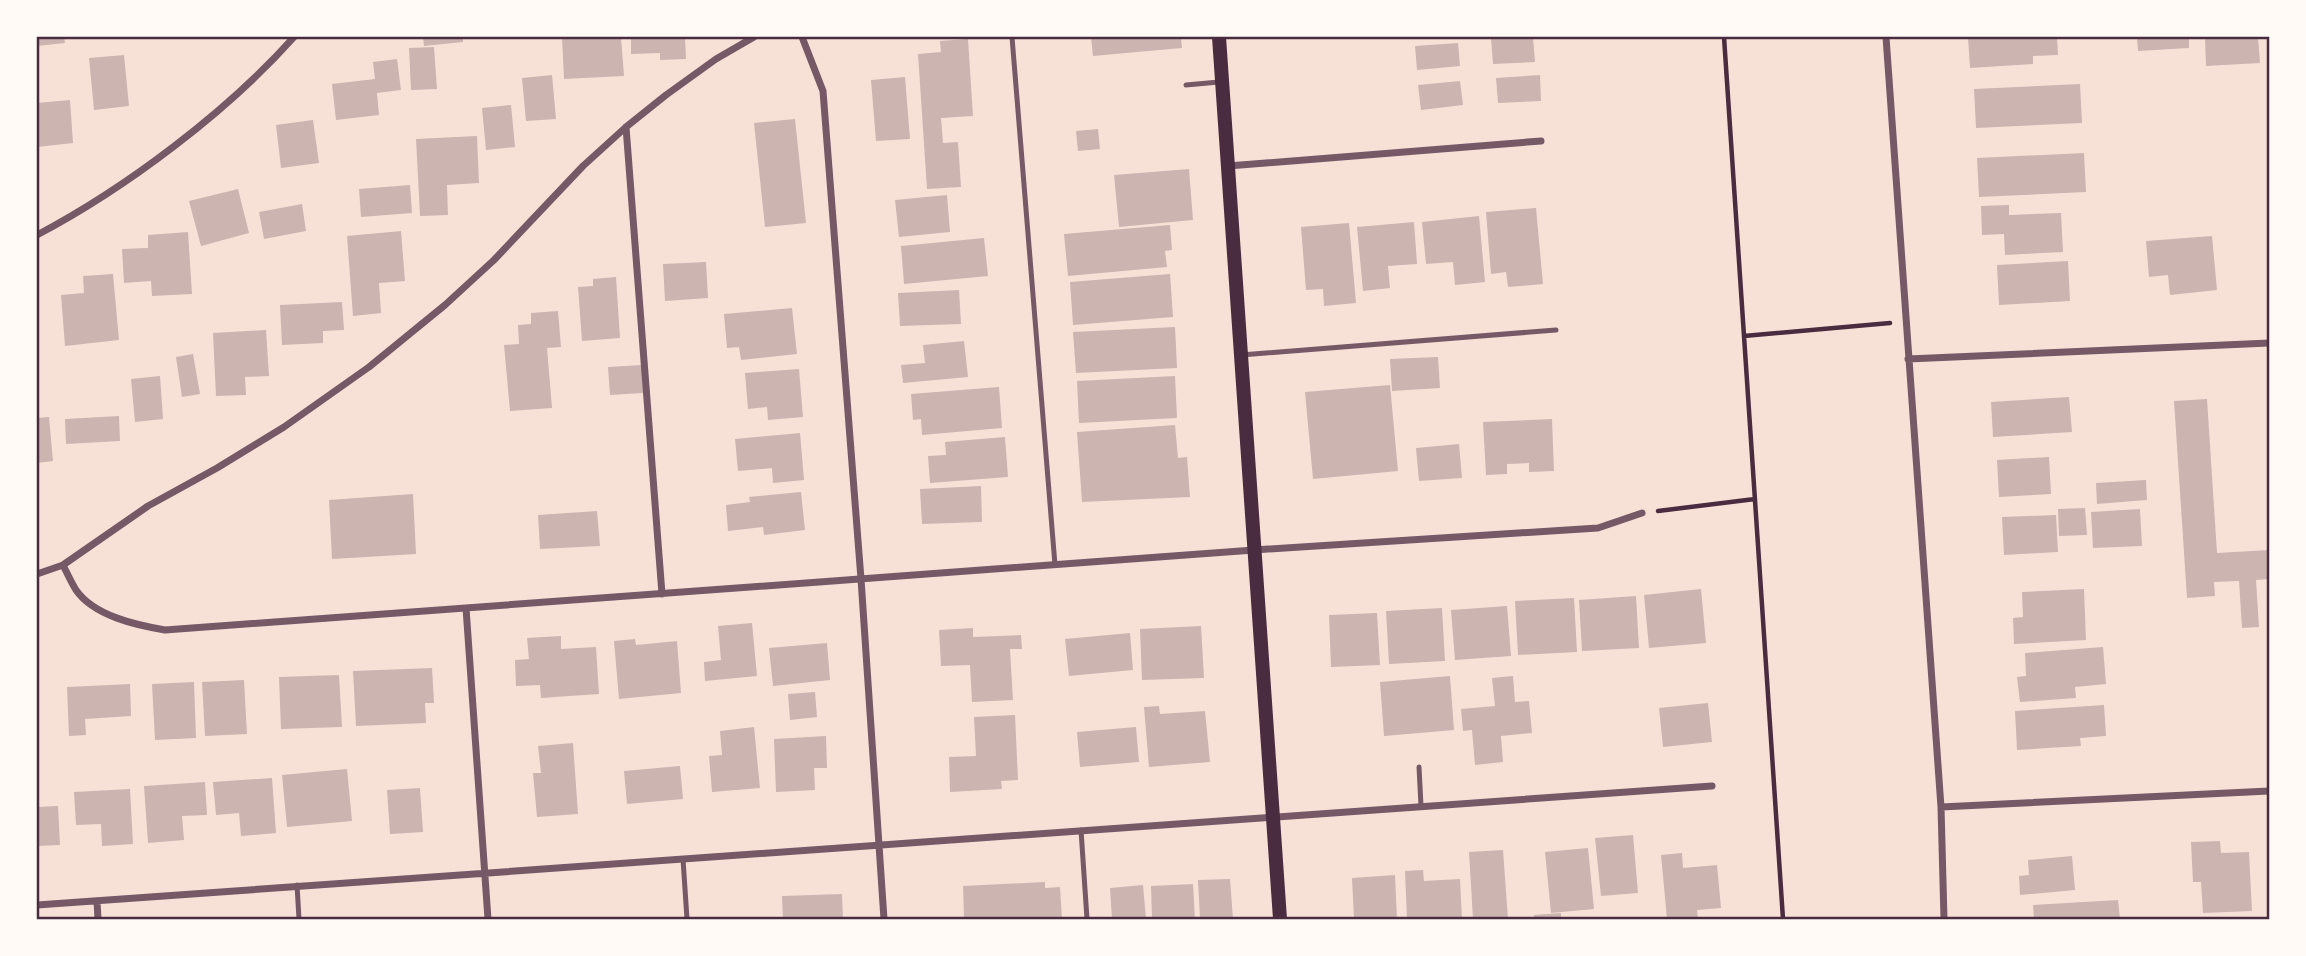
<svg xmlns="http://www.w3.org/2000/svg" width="2306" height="956" viewBox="0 0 2306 956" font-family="'Titillium Web',sans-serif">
  <rect width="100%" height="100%" fill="#f7e1d7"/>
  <path fill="#ccb4b1" d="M 37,37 L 64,37 L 65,43 L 37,46 Z
    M 423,37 L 463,37 L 463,42 L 424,46 Z
    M 562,37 L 621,37 L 624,76 L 564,79 Z
    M 631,37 L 685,37 L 686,59 L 660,60 L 660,53 L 631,54 Z
    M 1091,37 L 1181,37 L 1182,48 L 1093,56 Z
    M 1533,37 L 1535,62 L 1493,64 L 1491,39 Z
    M 1968,37 L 2057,37 L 2058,55 L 2033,56 L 2033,64 L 1970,68 Z
    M 2137,37 L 2189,37 L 2189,48 L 2138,51 Z
    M 2205,37 L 2258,37 L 2260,63 L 2206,66 Z
    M 968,39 L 973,116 L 941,118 L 943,143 L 958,142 L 961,187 L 927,189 L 918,54 L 941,52 L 940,41 Z
    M 1458,43 L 1460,66 L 1417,70 L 1415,46 Z
    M 434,47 L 437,89 L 411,90 L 409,48 Z
    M 124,55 L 129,106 L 94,110 L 89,58 Z
    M 397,59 L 401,90 L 377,93 L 379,115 L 336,120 L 332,84 L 375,79 L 373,62 Z
    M 552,75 L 556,119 L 526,121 L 522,78 Z
    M 1540,75 L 1541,101 L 1498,103 L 1496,78 Z
    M 905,77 L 910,139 L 876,141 L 871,80 Z
    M 1460,81 L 1463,105 L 1421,110 L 1418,85 Z
    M 2080,84 L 2082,123 L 1976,128 L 1974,89 Z
    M 70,100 L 73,143 L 37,147 L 37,103 Z
    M 511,105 L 515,147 L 486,150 L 482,108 Z
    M 795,119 L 806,223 L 765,227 L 754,123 Z
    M 313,120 L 319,163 L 281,168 L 276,125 Z
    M 1098,129 L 1100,149 L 1078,151 L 1076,131 Z
    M 477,136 L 479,183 L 447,185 L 448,215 L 420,216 L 416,139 Z
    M 2084,153 L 2086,192 L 1979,197 L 1977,158 Z
    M 1189,169 L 1193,220 L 1119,227 L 1114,175 Z
    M 410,185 L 412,213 L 361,217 L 359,189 Z
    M 238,189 L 249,233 L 201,246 L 189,201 Z
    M 947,195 L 950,232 L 899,237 L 895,200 Z
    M 302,204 L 306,231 L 264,239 L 259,212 Z
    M 2009,205 L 2009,215 L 2061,213 L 2063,252 L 2005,255 L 2004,234 L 1982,235 L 1981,206 Z
    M 1536,208 L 1543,284 L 1508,287 L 1506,272 L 1491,274 L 1486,212 Z
    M 1479,216 L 1485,282 L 1455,285 L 1453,262 L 1426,264 L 1422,222 Z
    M 1414,222 L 1417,264 L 1388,266 L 1390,288 L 1363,291 L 1357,227 Z
    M 1349,223 L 1356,303 L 1324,306 L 1323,289 L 1306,290 L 1301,227 Z
    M 1170,225 L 1172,250 L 1165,251 L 1167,267 L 1068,276 L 1064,234 Z
    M 401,231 L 405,281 L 379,283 L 381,313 L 353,316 L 347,236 Z
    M 188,232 L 192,294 L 152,296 L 151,281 L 124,283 L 122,249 L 148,248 L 148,235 Z
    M 2212,236 L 2217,290 L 2170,295 L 2168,275 L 2149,277 L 2146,241 Z
    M 984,238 L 988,276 L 904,284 L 901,246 Z
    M 2068,261 L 2070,301 L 1999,305 L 1997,265 Z
    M 706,262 L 708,298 L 665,301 L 663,264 Z
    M 113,274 L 119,340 L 65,346 L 61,295 L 84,293 L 83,276 Z
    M 1170,274 L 1173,317 L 1073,325 L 1070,282 Z
    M 616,277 L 620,338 L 582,341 L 578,287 L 593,286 L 593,279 Z
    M 959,290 L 961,324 L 900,326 L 898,293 Z
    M 342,302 L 344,330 L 323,331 L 323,343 L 282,345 L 280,305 Z
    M 792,308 L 797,354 L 741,360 L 739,347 L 727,348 L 724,314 Z
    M 558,311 L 561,347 L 547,348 L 552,408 L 510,411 L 504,345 L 519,344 L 518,325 L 531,324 L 531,313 Z
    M 1175,327 L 1177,368 L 1076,373 L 1073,332 Z
    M 266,330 L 269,376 L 245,377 L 246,395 L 216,396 L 213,333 Z
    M 964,341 L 968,377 L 903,383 L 901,365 L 925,363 L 923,345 Z
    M 193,354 L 200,394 L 182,397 L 176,357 Z
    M 1438,357 L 1440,388 L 1392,391 L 1390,359 Z
    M 642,365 L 643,393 L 610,395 L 608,367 Z
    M 799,369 L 803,417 L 768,420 L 767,407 L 748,409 L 745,373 Z
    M 160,376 L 163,419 L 135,422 L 131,379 Z
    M 1175,376 L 1177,418 L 1079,423 L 1077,381 Z
    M 1390,385 L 1398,471 L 1313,479 L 1305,392 Z
    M 999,387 L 1002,428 L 922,435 L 921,419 L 913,420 L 911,394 Z
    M 2069,397 L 2072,432 L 1993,437 L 1991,402 Z
    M 2207,399 L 2217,553 L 2269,550 L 2269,579 L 2256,580 L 2259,627 L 2242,628 L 2239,581 L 2214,582 L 2215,596 L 2187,598 L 2174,401 Z
    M 119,416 L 120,441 L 66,444 L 65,419 Z
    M 49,417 L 53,461 L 37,463 L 37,418 Z
    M 1552,419 L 1554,471 L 1529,472 L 1529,463 L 1507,464 L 1507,474 L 1486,475 L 1483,422 Z
    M 1175,425 L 1178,458 L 1187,457 L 1190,497 L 1082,502 L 1077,432 Z
    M 800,433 L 804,480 L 773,483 L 772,468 L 738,471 L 735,439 Z
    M 1005,437 L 1008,477 L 930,483 L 928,456 L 946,455 L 945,442 Z
    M 1459,444 L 1462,478 L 1419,481 L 1416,448 Z
    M 2049,457 L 2051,494 L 1999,497 L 1997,460 Z
    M 2146,480 L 2147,500 L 2097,504 L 2096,483 Z
    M 981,486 L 982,522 L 922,524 L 920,489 Z
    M 801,492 L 805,530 L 764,535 L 763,527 L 728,531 L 726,505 L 750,502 L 749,497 Z
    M 413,494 L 416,554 L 332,559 L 329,500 Z
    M 2085,508 L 2087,535 L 2059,536 L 2058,509 Z
    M 2140,509 L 2142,546 L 2093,548 L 2091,512 Z
    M 597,511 L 600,546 L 540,549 L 538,515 Z
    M 2056,515 L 2058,552 L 2004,555 L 2002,517 Z
    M 1701,589 L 1706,643 L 1649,648 L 1644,595 Z
    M 2084,589 L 2086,640 L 2014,644 L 2013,618 L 2023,617 L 2022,592 Z
    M 1636,596 L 1639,648 L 1582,651 L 1579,600 Z
    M 1574,598 L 1577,652 L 1518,655 L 1515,601 Z
    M 1507,606 L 1511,656 L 1455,660 L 1451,610 Z
    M 1442,608 L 1445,661 L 1389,664 L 1386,611 Z
    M 1377,613 L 1380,665 L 1331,667 L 1329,615 Z
    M 752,623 L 757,676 L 705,681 L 704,662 L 721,660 L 718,626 Z
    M 1201,626 L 1204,678 L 1142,680 L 1140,629 Z
    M 973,628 L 973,637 L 1021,635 L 1022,649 L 1010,649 L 1013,700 L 972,702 L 970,665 L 941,666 L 939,630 Z
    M 1130,633 L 1133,670 L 1069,676 L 1065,639 Z
    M 561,636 L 561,649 L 596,647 L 599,694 L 541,698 L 540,685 L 516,686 L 515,660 L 529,659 L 527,638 Z
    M 635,639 L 636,645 L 677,641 L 681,693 L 619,699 L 614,641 Z
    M 827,643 L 830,680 L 773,686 L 769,648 Z
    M 2103,647 L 2106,684 L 2075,687 L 2076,698 L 2020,702 L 2017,677 L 2026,676 L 2025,653 Z
    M 432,668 L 434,703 L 425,703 L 426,723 L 356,726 L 353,671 Z
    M 339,675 L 342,727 L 281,729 L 279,677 Z
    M 1450,676 L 1454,730 L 1384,736 L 1380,682 Z
    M 1513,676 L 1515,702 L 1529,701 L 1532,733 L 1501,736 L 1503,762 L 1475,765 L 1472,730 L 1463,731 L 1461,709 L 1495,706 L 1492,678 Z
    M 244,680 L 247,734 L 205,736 L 202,682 Z
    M 194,682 L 196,738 L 155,740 L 152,684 Z
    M 130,684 L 131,716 L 85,719 L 86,735 L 69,736 L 67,687 Z
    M 815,692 L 817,717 L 790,720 L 788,694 Z
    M 1708,703 L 1712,742 L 1663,747 L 1659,708 Z
    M 2104,705 L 2106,736 L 2080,738 L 2081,746 L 2017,750 L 2015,711 Z
    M 1159,706 L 1160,714 L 1205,711 L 1210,762 L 1149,767 L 1144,707 Z
    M 1015,715 L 1018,780 L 1001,781 L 1002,789 L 950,792 L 949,757 L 976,756 L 974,717 Z
    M 754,727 L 760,788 L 712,792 L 709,756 L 722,755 L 720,731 Z
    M 1136,727 L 1139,762 L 1080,767 L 1077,732 Z
    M 826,736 L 827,768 L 814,768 L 815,790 L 776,792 L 774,739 Z
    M 573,743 L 578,814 L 537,817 L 533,773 L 541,773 L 538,746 Z
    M 680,766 L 683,799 L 627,804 L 624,771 Z
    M 347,769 L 352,821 L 287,827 L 282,775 Z
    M 272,778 L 276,833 L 241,836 L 239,813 L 216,815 L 213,782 Z
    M 205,782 L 207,815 L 182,816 L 184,840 L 148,843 L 144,786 Z
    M 420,788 L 423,832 L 390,834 L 387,790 Z
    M 130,789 L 133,844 L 102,846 L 101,824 L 76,825 L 74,792 Z
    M 58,806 L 60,845 L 37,846 L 37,807 Z
    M 1633,835 L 1638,893 L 1601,896 L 1595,838 Z
    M 2220,841 L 2221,853 L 2249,852 L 2252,911 L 2203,913 L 2201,882 L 2193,882 L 2191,842 Z
    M 1588,848 L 1594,909 L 1551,913 L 1545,852 Z
    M 1503,850 L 1508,919 L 1473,919 L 1469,852 Z
    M 1682,853 L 1683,868 L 1717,865 L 1721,908 L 1697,910 L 1698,919 L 1667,919 L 1661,855 Z
    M 2072,856 L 2075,890 L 2020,895 L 2019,876 L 2029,875 L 2028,860 Z
    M 1423,870 L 1424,881 L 1460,879 L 1462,919 L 1407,919 L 1405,871 Z
    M 1395,875 L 1397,919 L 1354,919 L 1352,878 Z
    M 1230,879 L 1233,919 L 1200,919 L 1198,880 Z
    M 1045,882 L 1045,888 L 1060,887 L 1062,919 L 964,919 L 963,886 Z
    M 1193,884 L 1195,919 L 1152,919 L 1151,886 Z
    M 1143,885 L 1146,919 L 1112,919 L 1110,888 Z
    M 842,894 L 843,919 L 783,919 L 782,896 Z
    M 2118,900 L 2120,919 L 2034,919 L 2033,905 Z
    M 1561,913 L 1561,919 L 1534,919 L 1534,915 Z"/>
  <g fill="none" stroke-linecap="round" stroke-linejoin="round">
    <path stroke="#4a2c40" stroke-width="4.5" d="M 1724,37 L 1783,919
      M 1744,336 L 1890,323
      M 1658,511 L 1755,499"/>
    <path stroke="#755966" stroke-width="5" d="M 1012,37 L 1055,565
      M 1186,85 L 1219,82
      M 1241,355 L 1556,330
      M 1419,767 L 1421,806
      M 1081,830 L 1087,919
      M 683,859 L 687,919
      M 297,885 L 299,919"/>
    <path stroke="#755966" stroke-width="7" d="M 802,37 L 823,91 L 861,579 L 884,919
      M 1886,37 L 1941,807 L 1944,919
      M 626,127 L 662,594
      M 1228,166 L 1541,141
      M 37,235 C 126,188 227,112 294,37
      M 1908,359 L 2269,343
      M 63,565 C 67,573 71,582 76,590 C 94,616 136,625 165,630 L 1254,550 L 1598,528 L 1642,513
      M 37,574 L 63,565 L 148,506 L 217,468 L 284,427 L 369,367 L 445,305 L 494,260 L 583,166 L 626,127 L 666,95 L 716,59 L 754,37
      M 466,608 L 488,919
      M 1941,807 L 2269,791
      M 97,901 L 98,919
      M 37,905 L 1712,786"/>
    <path stroke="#4a2c40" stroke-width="14" d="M 1219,37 L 1280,919"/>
  </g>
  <rect width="2306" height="956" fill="none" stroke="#fffaf5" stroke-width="77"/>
  <rect x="38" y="38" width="2230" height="880" fill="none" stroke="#4a2c40" stroke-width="2.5"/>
</svg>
